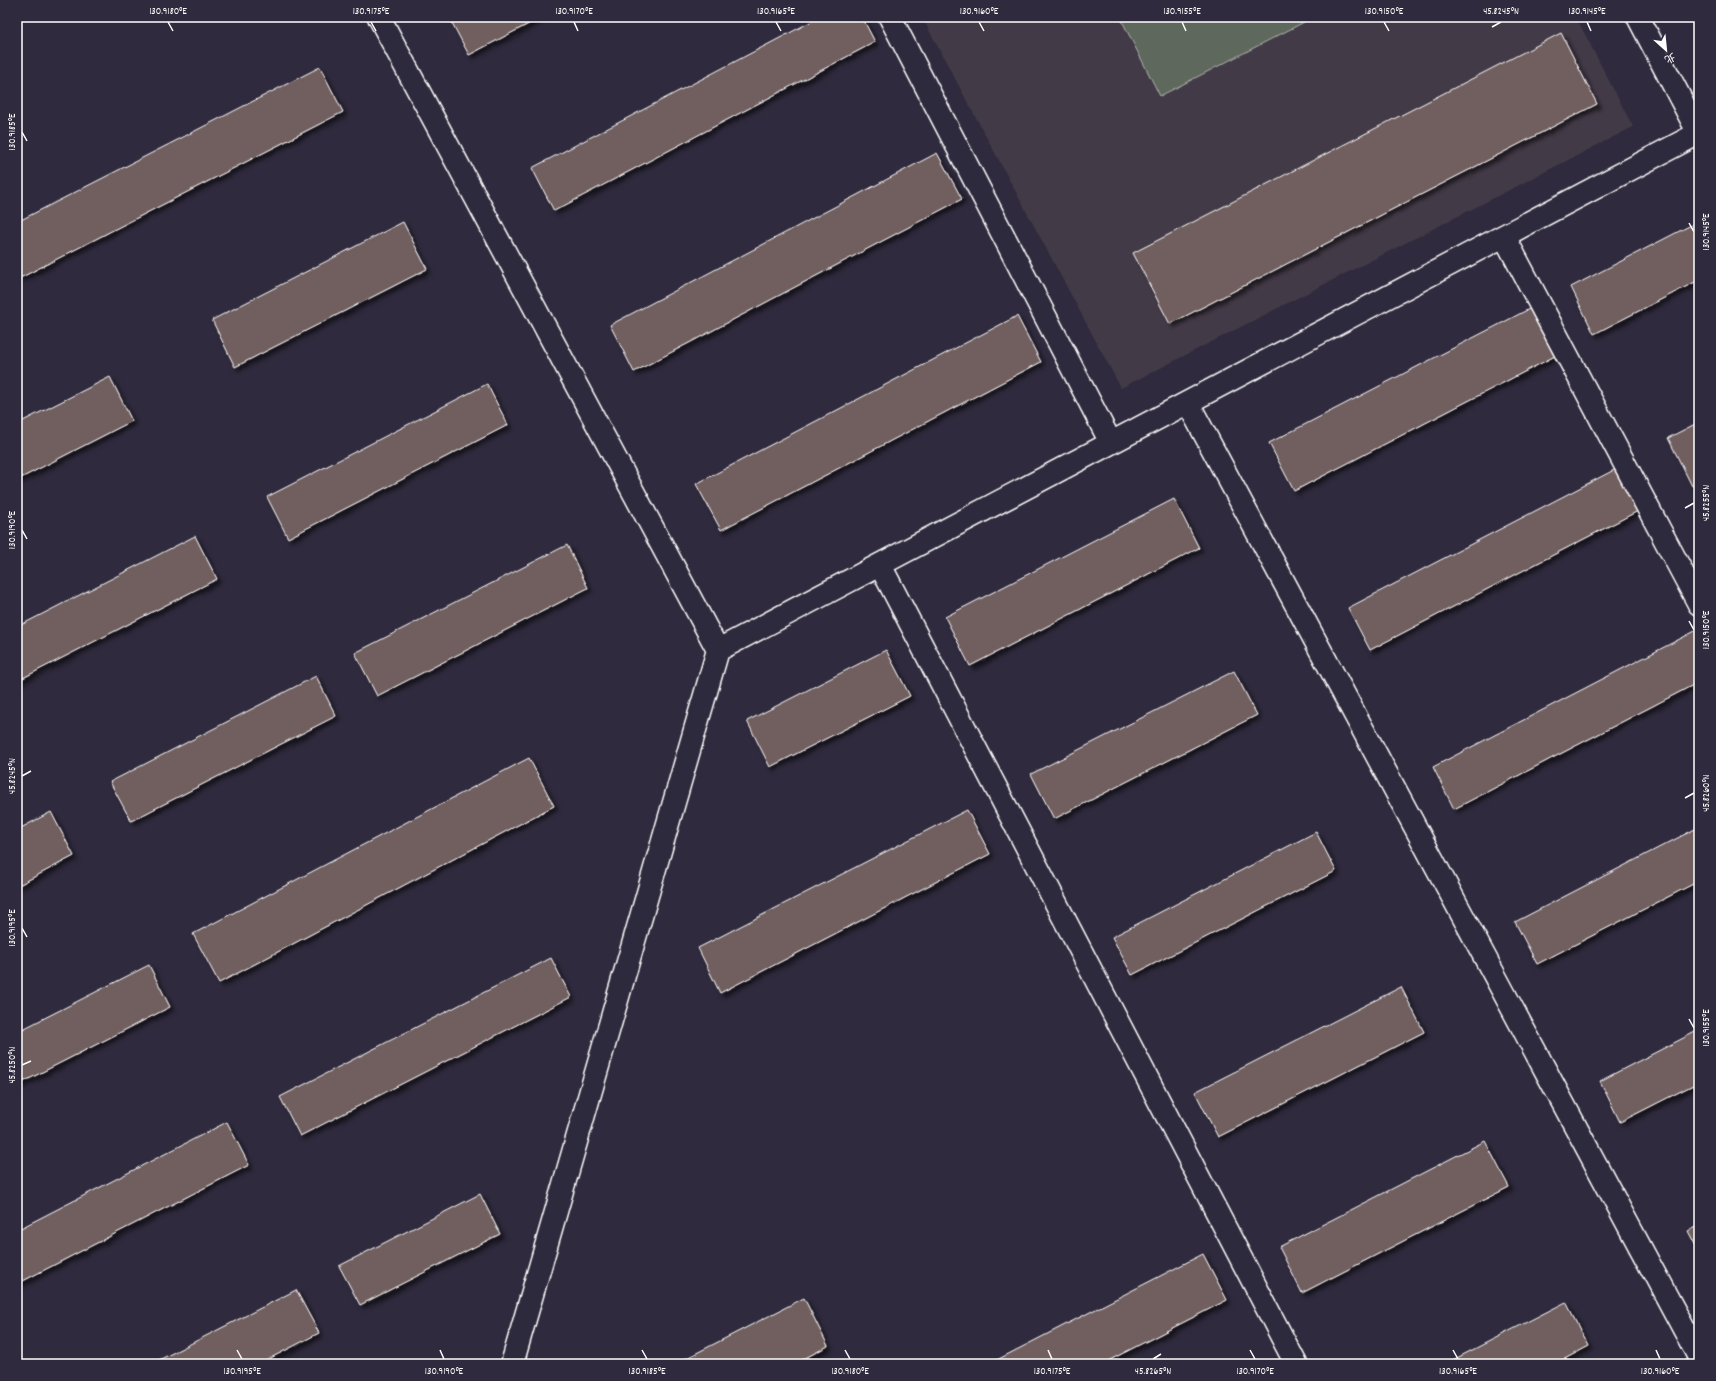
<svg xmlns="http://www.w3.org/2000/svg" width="1716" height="1381" viewBox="0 0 1716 1381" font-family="Dekko,'LXGW WenKai TC',sans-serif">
  <defs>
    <filter id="shadow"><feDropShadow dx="3.5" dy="3.5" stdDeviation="2" flood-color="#0009"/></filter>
  </defs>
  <rect width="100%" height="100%" fill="#2f2a3d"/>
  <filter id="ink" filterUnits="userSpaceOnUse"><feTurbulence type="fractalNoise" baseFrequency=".025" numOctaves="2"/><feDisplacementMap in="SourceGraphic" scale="8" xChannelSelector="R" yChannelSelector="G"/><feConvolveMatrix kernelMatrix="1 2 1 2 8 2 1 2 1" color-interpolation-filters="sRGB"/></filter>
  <g filter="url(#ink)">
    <path fill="#433a47" d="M 922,17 L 1576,17 L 1633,127 L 1121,388 Z"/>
    <path fill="#5f675b" stroke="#afb3ad" d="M 1120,17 L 1314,17 L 1160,96 Z"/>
    <path fill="#715e5e" stroke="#fff" filter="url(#shadow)" d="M 449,17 L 542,17 L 469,55 Z
      M 820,17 L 862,17 L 875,42 L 554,211 L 532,168 Z
      M 1561,33 L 1597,104 L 1170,324 L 1133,253 Z
      M 320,67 L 343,112 L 20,278 L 17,272 L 17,222 Z
      M 937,153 L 962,199 L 634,372 L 610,325 Z
      M 1699,221 L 1699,280 L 1594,334 L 1571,287 Z
      M 403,222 L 427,269 L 235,367 L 212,320 Z
      M 1533,307 L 1557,355 L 1294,491 L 1269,443 Z
      M 1017,316 L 1041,362 L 721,530 L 696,484 Z
      M 110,377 L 132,421 L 17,480 L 17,424 Z
      M 487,384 L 508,425 L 288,538 L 267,497 Z
      M 1699,422 L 1699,482 L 1692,486 L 1668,438 Z
      M 1616,469 L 1638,511 L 1370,650 L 1348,608 Z
      M 1174,499 L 1199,548 L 970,666 L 945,617 Z
      M 195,536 L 217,579 L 17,681 L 17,627 Z
      M 567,545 L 588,588 L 377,696 L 355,653 Z
      M 1699,629 L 1699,682 L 1454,809 L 1433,767 Z
      M 886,650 L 910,696 L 770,767 L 747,721 Z
      M 1234,671 L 1257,715 L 1054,819 L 1031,774 Z
      M 316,676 L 336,716 L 131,821 L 110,782 Z
      M 529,758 L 554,806 L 219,983 L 193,934 Z
      M 967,810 L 990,854 L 720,993 L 698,948 Z
      M 51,812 L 74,856 L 17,886 L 17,830 Z
      M 1699,827 L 1699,881 L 1537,964 L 1515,922 Z
      M 1316,832 L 1336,871 L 1132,975 L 1112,937 Z
      M 551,958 L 571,997 L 300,1136 L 280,1097 Z
      M 149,965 L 170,1007 L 17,1085 L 17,1032 Z
      M 1401,987 L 1424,1032 L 1218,1137 L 1195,1092 Z
      M 1699,1030 L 1699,1082 L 1620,1122 L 1600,1081 Z
      M 227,1122 L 249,1165 L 17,1284 L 17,1230 Z
      M 1485,1141 L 1509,1187 L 1302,1293 L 1279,1247 Z
      M 480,1194 L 500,1234 L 360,1305 L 339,1266 Z
      M 1699,1226 L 1699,1252 L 1688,1231 Z
      M 1203,1254 L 1227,1300 L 1102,1364 L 989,1364 Z
      M 296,1290 L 319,1333 L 259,1364 L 151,1364 Z
      M 804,1298 L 828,1346 L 794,1364 L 675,1364 Z
      M 1566,1302 L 1589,1346 L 1555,1364 L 1445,1364 Z"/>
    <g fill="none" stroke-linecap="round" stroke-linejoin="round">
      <defs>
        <path id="minor" d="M 379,17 L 718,650
          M 890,17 L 1111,443
          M 1638,17 L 1699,134
          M 1504,236 L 1699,604
          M 1188,403 L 1699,1357
          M 880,565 L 1296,1364
          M 512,1364 L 718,650 L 1699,133"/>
      </defs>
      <use href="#minor" stroke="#fff" stroke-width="25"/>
      <use href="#minor" stroke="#2f2a3d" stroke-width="22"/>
    </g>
  </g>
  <path fill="none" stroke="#fff" stroke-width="1.5" d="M 168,22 L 173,31M 371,22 L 376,31M 574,22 L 578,31M 776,22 L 781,31M 979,22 L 984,31M 1182,22 L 1186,31M 1384,22 L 1389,31M 1587,22 L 1591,31M 1492,27 L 1501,22M 22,132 L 27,141M 1689,223 L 1694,232M 1685,508 L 1694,503M 22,530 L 27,539M 1689,621 L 1694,630M 22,776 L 31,771M 1685,798 L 1694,793M 22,928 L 27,937M 1689,1019 L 1694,1028M 22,1065 L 31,1061M 237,1350 L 242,1359M 440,1350 L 444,1359M 642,1350 L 647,1359M 845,1350 L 850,1359M 1048,1350 L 1052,1359M 1250,1350 L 1255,1359M 1453,1350 L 1458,1359M 1656,1350 L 1660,1359M 1153,1359 L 1161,1354"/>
  <rect width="1716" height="1381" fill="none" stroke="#2f2a3d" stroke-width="44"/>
  <g transform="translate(1666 50) rotate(153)" stroke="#2f2a3d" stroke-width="3" paint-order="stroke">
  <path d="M0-3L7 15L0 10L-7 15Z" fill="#ffffff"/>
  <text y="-6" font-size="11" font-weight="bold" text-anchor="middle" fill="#ffffff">北</text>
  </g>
  <rect x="22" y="22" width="1672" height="1337" fill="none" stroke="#fff" stroke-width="1.5"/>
  <g font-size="10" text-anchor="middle" fill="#fff">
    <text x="168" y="14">130.9180°E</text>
    <text x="371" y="14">130.9175°E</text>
    <text x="574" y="14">130.9170°E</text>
    <text x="776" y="14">130.9165°E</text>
    <text x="979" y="14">130.9160°E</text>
    <text x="1182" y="14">130.9155°E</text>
    <text x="1384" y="14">130.9150°E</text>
    <text x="1501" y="14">45.8245°N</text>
    <text x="1587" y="14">130.9145°E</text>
    <text transform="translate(11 132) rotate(-90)" y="4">130.9185°E</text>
    <text transform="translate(1705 232) rotate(-90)" y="4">130.9145°E</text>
    <text transform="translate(1705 503) rotate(-90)" y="4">45.8255°N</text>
    <text transform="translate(11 530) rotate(-90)" y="4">130.9190°E</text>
    <text transform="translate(1705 630) rotate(-90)" y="4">130.9150°E</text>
    <text transform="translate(11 776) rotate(-90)" y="4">45.8245°N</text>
    <text transform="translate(1705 793) rotate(-90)" y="4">45.8260°N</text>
    <text transform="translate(11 928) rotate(-90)" y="4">130.9195°E</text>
    <text transform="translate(1705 1028) rotate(-90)" y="4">130.9155°E</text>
    <text transform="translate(11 1065) rotate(-90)" y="4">45.8250°N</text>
    <text x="242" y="1374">130.9195°E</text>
    <text x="444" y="1374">130.9190°E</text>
    <text x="647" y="1374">130.9185°E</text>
    <text x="850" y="1374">130.9180°E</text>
    <text x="1052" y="1374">130.9175°E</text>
    <text x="1153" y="1374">45.8265°N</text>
    <text x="1255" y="1374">130.9170°E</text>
    <text x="1458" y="1374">130.9165°E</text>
    <text x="1660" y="1374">130.9160°E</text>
  </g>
</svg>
